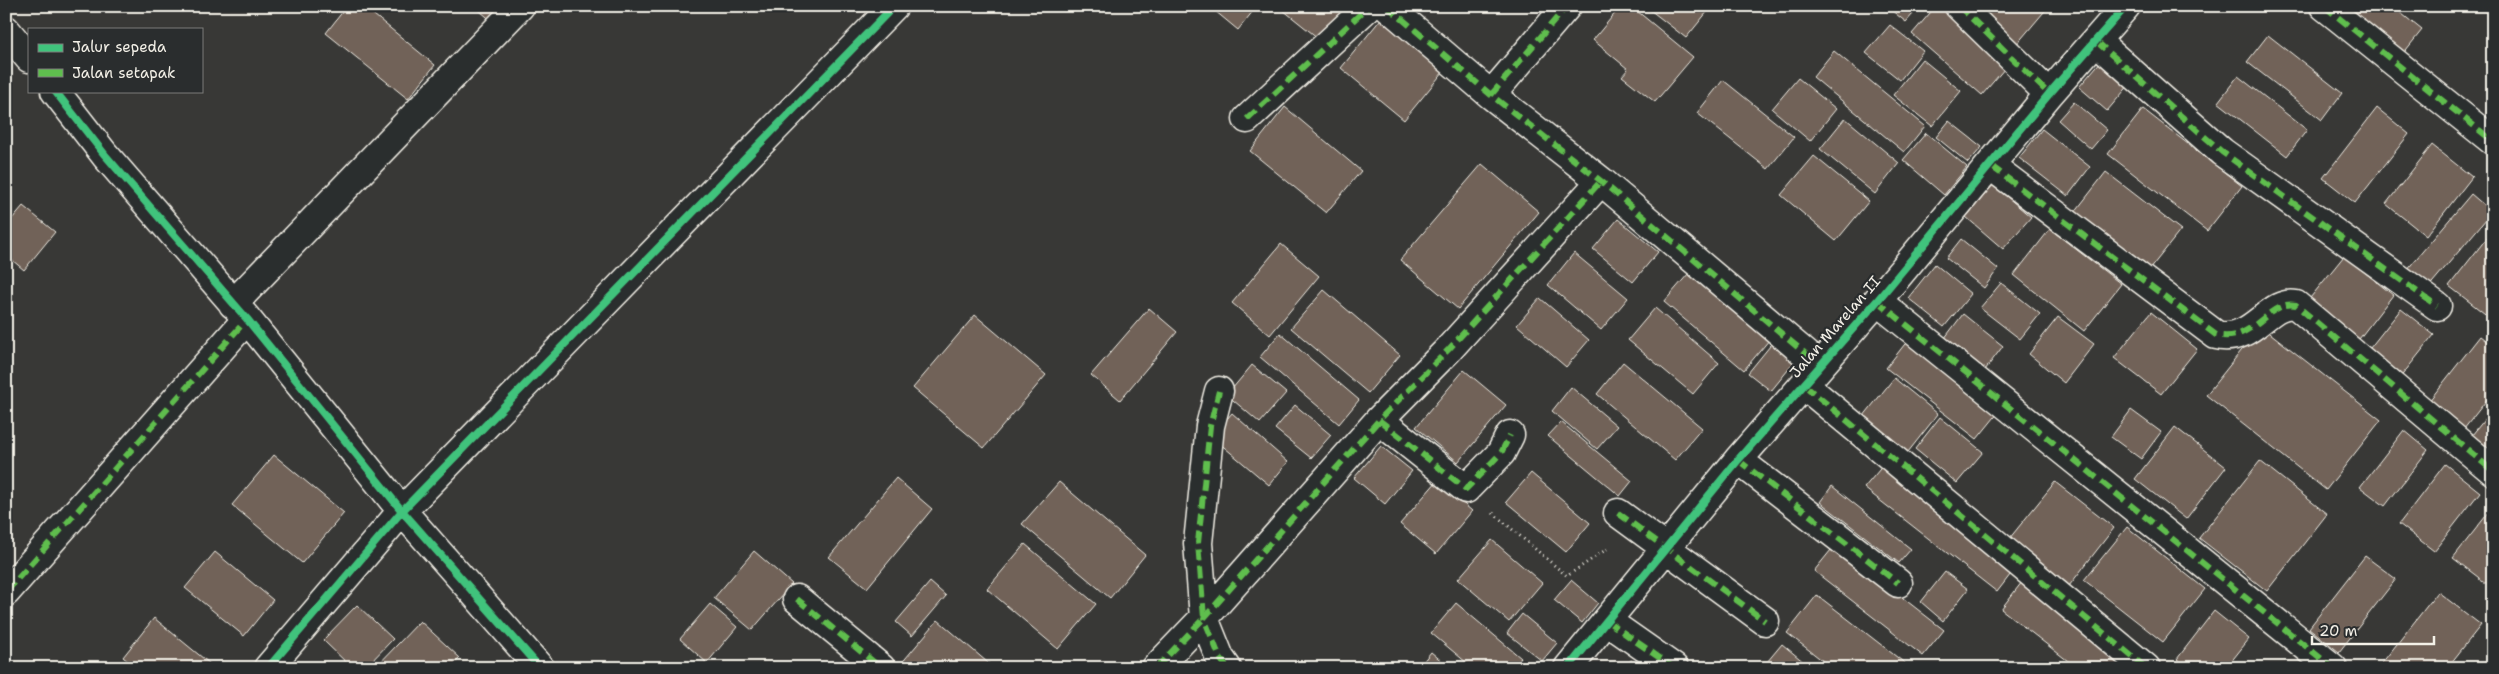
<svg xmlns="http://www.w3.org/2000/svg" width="2499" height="674" viewBox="0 0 2499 674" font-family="'Shantell Sans',sans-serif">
  <rect width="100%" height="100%" fill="#383836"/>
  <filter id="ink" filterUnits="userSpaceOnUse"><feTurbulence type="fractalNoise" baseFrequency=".02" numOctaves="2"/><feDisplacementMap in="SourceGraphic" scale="10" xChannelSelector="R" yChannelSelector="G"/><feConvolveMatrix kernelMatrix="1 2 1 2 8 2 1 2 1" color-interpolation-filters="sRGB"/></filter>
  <g filter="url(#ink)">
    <path fill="#716258" stroke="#f4f1e8" d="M 347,6 L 363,6 L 435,65 L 408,99 L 326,33 Z
      M 474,6 L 506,6 L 493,22 Z
      M 1209,6 L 1257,6 L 1238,30 Z
      M 1278,6 L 1352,6 L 1323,42 Z
      M 1621,6 L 1631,6 L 1693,57 L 1655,102 L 1622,76 L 1628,69 L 1593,40 Z
      M 1645,6 L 1712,6 L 1686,38 Z
      M 1886,6 L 1920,6 L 1906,22 Z
      M 1936,6 L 1947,6 L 2011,61 L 1982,95 L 1912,34 Z
      M 1970,6 L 2049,6 L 2016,45 Z
      M 2329,6 L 2392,6 L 2422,30 L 2398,60 Z
      M 1385,14 L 1448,66 L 1404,120 L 1341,68 Z
      M 1890,25 L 1923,51 L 1900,80 L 1866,53 Z
      M 2268,35 L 2342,93 L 2322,120 L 2247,62 Z
      M 1834,51 L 1925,126 L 1904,152 L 1813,77 Z
      M 1922,59 L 1961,91 L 1932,126 L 1893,95 Z
      M 2102,60 L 2130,84 L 2107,111 L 2079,87 Z
      M 2238,76 L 2307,130 L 2287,156 L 2218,102 Z
      M 1798,78 L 1836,109 L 1810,141 L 1772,109 Z
      M 1723,80 L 1794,137 L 1768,169 L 1697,113 Z
      M 2074,102 L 2107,130 L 2091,149 L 2058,120 Z
      M 1285,107 L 1361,171 L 1326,213 L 1250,151 Z
      M 2377,108 L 2409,134 L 2355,203 L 2323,178 Z
      M 2143,109 L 2242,186 L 2207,231 L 2108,154 Z
      M 1845,118 L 1899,163 L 1875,194 L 1820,149 Z
      M 1949,121 L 1982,147 L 1968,163 L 1936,137 Z
      M 2042,129 L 2090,167 L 2068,196 L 2019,158 Z
      M 1926,133 L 1967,167 L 1944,195 L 1903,160 Z
      M 2432,145 L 2472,177 L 2426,236 L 2386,204 Z
      M 1814,156 L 1869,201 L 1836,241 L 1781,195 Z
      M 1482,164 L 1539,212 L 1458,309 L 1400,260 Z
      M 2106,172 L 2181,230 L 2145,275 L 2071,217 Z
      M 1993,185 L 2031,217 L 2003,249 L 1966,217 Z
      M 2471,194 L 2492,212 L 2427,289 L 2406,271 Z
      M 23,206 L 55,232 L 24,270 L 6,255 L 6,226 Z
      M 1618,219 L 1658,252 L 1633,282 L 1593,249 Z
      M 2050,229 L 2121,284 L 2084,331 L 2014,275 Z
      M 2493,230 L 2493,312 L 2489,317 L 2449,286 Z
      M 1961,239 L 1998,269 L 1984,288 L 1946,258 Z
      M 1281,244 L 1319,276 L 1270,335 L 1232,303 Z
      M 1574,253 L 1628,298 L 1601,330 L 1548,285 Z
      M 2344,256 L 2393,295 L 2356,343 L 2306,303 Z
      M 1935,264 L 1971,294 L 1944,327 L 1908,298 Z
      M 1695,266 L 1775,333 L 1744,370 L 1664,302 Z
      M 2001,283 L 2040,314 L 2020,339 L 1980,308 Z
      M 1324,290 L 1400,355 L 1368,393 L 1291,328 Z
      M 1540,298 L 1589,340 L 1566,367 L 1517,325 Z
      M 1149,308 L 1177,332 L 1120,400 L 1091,375 Z
      M 1655,308 L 1719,363 L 1693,394 L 1628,340 Z
      M 2401,309 L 2434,335 L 2399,379 L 2366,353 Z
      M 2151,312 L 2197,349 L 2161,394 L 2114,358 Z
      M 1963,314 L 2003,346 L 1982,374 L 1941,343 Z
      M 975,315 L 1046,375 L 984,448 L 913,388 Z
      M 2058,317 L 2094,344 L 2064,383 L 2029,354 Z
      M 2261,326 L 2381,420 L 2326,490 L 2206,395 Z
      M 1280,333 L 1359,400 L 1339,424 L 1260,357 Z
      M 1779,335 L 1801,354 L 1771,391 L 1748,373 Z
      M 1912,335 L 2003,407 L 1977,439 L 1886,368 Z
      M 2480,336 L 2493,346 L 2493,392 L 2460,434 L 2425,406 Z
      M 1623,362 L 1702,428 L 1675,460 L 1597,394 Z
      M 1252,365 L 1286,393 L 1260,423 L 1227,395 Z
      M 1464,370 L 1506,405 L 1458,462 L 1416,427 Z
      M 1894,378 L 1938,414 L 1908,452 L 1863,417 Z
      M 1571,387 L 1617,426 L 1597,449 L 1552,411 Z
      M 1295,405 L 1331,435 L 1311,458 L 1275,429 Z
      M 2493,409 L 2493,452 L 2472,435 Z
      M 2131,410 L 2161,432 L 2141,459 L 2111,437 Z
      M 1232,413 L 1288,462 L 1269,485 L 1212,437 Z
      M 1940,417 L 1983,452 L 1957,483 L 1915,449 Z
      M 1561,422 L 1632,481 L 1620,496 L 1548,436 Z
      M 2175,427 L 2226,467 L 2186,519 L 2135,479 Z
      M 2404,430 L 2428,450 L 2385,506 L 2360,487 Z
      M 1381,446 L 1412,471 L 1385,504 L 1354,478 Z
      M 274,455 L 344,513 L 302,563 L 232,505 Z
      M 2260,461 L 2327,514 L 2267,591 L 2199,538 Z
      M 1885,463 L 2017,566 L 1997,592 L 1864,488 Z
      M 2445,464 L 2480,492 L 2434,551 L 2399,524 Z
      M 1531,473 L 1590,523 L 1566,552 L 1506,502 Z
      M 896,478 L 932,509 L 867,588 L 829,557 Z
      M 1437,481 L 1472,511 L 1436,554 L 1400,524 Z
      M 1059,482 L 1145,555 L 1110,598 L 1022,524 Z
      M 2055,482 L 2114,528 L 2069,586 L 2009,539 Z
      M 1832,486 L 1911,549 L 1899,563 L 1820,502 Z
      M 2493,507 L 2493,585 L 2491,587 L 2453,558 Z
      M 2127,527 L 2205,589 L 2163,642 L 2084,580 Z
      M 1492,540 L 1542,583 L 1509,622 L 1458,579 Z
      M 1025,544 L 1096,604 L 1058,649 L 987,589 Z
      M 1835,545 L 1944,630 L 1923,656 L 1814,571 Z
      M 754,551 L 792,584 L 752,630 L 714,598 Z
      M 215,552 L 273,600 L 244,636 L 185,588 Z
      M 2365,556 L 2396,579 L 2339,652 L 2309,628 Z
      M 1945,572 L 1968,589 L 1943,621 L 1921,602 Z
      M 1571,580 L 1598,603 L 1582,623 L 1554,600 Z
      M 930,582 L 946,596 L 912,636 L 896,622 Z
      M 2022,582 L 2124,662 L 2119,668 L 2077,668 L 2001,609 Z
      M 2438,592 L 2481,625 L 2447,668 L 2378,668 Z
      M 1817,595 L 1911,668 L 1832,668 L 1787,633 Z
      M 1456,603 L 1521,658 L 1513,668 L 1473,668 L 1431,633 Z
      M 710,604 L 737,627 L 707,663 L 680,639 Z
      M 357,605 L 393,639 L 365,668 L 352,668 L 323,640 Z
      M 2214,611 L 2249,639 L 2226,668 L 2188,668 L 2177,659 Z
      M 1522,614 L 1557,643 L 1542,661 L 1507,633 Z
      M 154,618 L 215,668 L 136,668 L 123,657 Z
      M 938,620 L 994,668 L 902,668 L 900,665 Z
      M 420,621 L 460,658 L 450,668 L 375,668 Z
      M 1782,644 L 1811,668 L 1762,668 Z
      M 1431,652 L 1450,668 L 1418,668 Z
      M 1631,660 L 1641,668 L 1625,668 Z"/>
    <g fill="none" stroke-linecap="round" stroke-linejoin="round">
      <defs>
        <path id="street" d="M 1387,6 L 1491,95 L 1601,181 L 1820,366
          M 1959,6 L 2049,94
          M 2324,6 L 2493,141
          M 6,30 L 29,58
          M 2096,41 L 2222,152 L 2437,306
          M 55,91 L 105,155 L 247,319 L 402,511 L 540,668
          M 1491,95 L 1567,6
          M 1247,119 L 1369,6
          M 1991,166 L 2216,335 C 2254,344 2268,299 2296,305 L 2493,471
          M 1877,301 L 2333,668
          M 233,304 L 520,6
          M 1804,385 L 2146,668
          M 1379,420 L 1466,489 L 1501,453 L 1510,435
          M 1738,460 L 1898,583
          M 1618,513 L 1765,621
          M 6,592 L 247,319
          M 797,599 L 881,668
          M 1607,621 L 1674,668
          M 268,668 L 402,511 L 894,6
          M 1156,668 L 1204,618 L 1198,543 L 1210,426 L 1219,391
          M 1227,668 L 1220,658 L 1204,618 L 1379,420 L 1449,349 L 1601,181
          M 1568,668 L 1738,460 L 1877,301 L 2049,94 L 2126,6"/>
      </defs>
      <use href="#street" stroke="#f4f1e8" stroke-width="31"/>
      <path stroke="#f4f1e8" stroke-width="3" stroke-dasharray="1 4" stroke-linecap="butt" d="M 1493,513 L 1567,576 L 1607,549"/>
      <use href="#street" stroke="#2a2d2e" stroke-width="28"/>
      <path stroke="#5fbe4e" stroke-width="6" stroke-dasharray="12 6" stroke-linecap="butt" d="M 1387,6 L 1491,95 L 1601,181 L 1820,366
        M 1959,6 L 2049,94
        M 2324,6 L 2493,141
        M 2096,41 L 2222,152 L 2437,306
        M 1491,95 L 1567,6
        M 1247,119 L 1369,6
        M 1991,166 L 2216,335 C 2254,344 2268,299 2296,305 L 2493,471
        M 1877,301 L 2333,668
        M 1804,385 L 2146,668
        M 1379,420 L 1466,489 L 1501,453 L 1510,435
        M 1738,460 L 1898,583
        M 1618,513 L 1765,621
        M 6,592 L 247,319
        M 797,599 L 881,668
        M 1607,621 L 1674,668
        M 1156,668 L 1204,618 L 1198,543 L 1210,426 L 1219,391
        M 1227,668 L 1220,658 L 1204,618 L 1379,420 L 1449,349 L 1601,181"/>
      <defs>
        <path id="cycleway" d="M 55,91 L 105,155 L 247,319 L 402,511 L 540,668
          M 268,668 L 402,511 L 894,6
          M 1568,668 L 1738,460 L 1877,301 L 2049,94 L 2126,6"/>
      </defs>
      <use href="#cycleway" stroke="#2a2d2e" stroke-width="11"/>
      <use href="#cycleway" stroke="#40c37c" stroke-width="8"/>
    </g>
  </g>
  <g text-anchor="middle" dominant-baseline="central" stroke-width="4.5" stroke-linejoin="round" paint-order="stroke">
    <g font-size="15" fill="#f4f1e8" stroke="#2a2d2e">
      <text transform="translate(1835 327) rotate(-49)">Jalan Marelan II</text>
    </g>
  </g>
  <rect width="2499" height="674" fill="none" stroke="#2a2d2e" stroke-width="25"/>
  <rect x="12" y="12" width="2474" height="649" fill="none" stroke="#f4f1e8" stroke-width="2" filter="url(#ink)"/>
  <rect x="28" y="28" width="175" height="65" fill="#2a2d2e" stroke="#7b7b78"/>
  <rect x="38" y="44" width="25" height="8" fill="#40c37c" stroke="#7b7b78"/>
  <text x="72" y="52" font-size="15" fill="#f4f1e8">Jalur sepeda</text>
  <rect x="38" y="69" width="25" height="8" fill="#5fbe4e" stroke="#7b7b78"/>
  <text x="72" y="78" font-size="15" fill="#f4f1e8">Jalan setapak</text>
  <path d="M2312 636v8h122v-8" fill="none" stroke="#f4f1e8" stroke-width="2.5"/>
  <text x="2319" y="636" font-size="15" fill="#f4f1e8" stroke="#2a2d2e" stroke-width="4" paint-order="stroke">20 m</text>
</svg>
